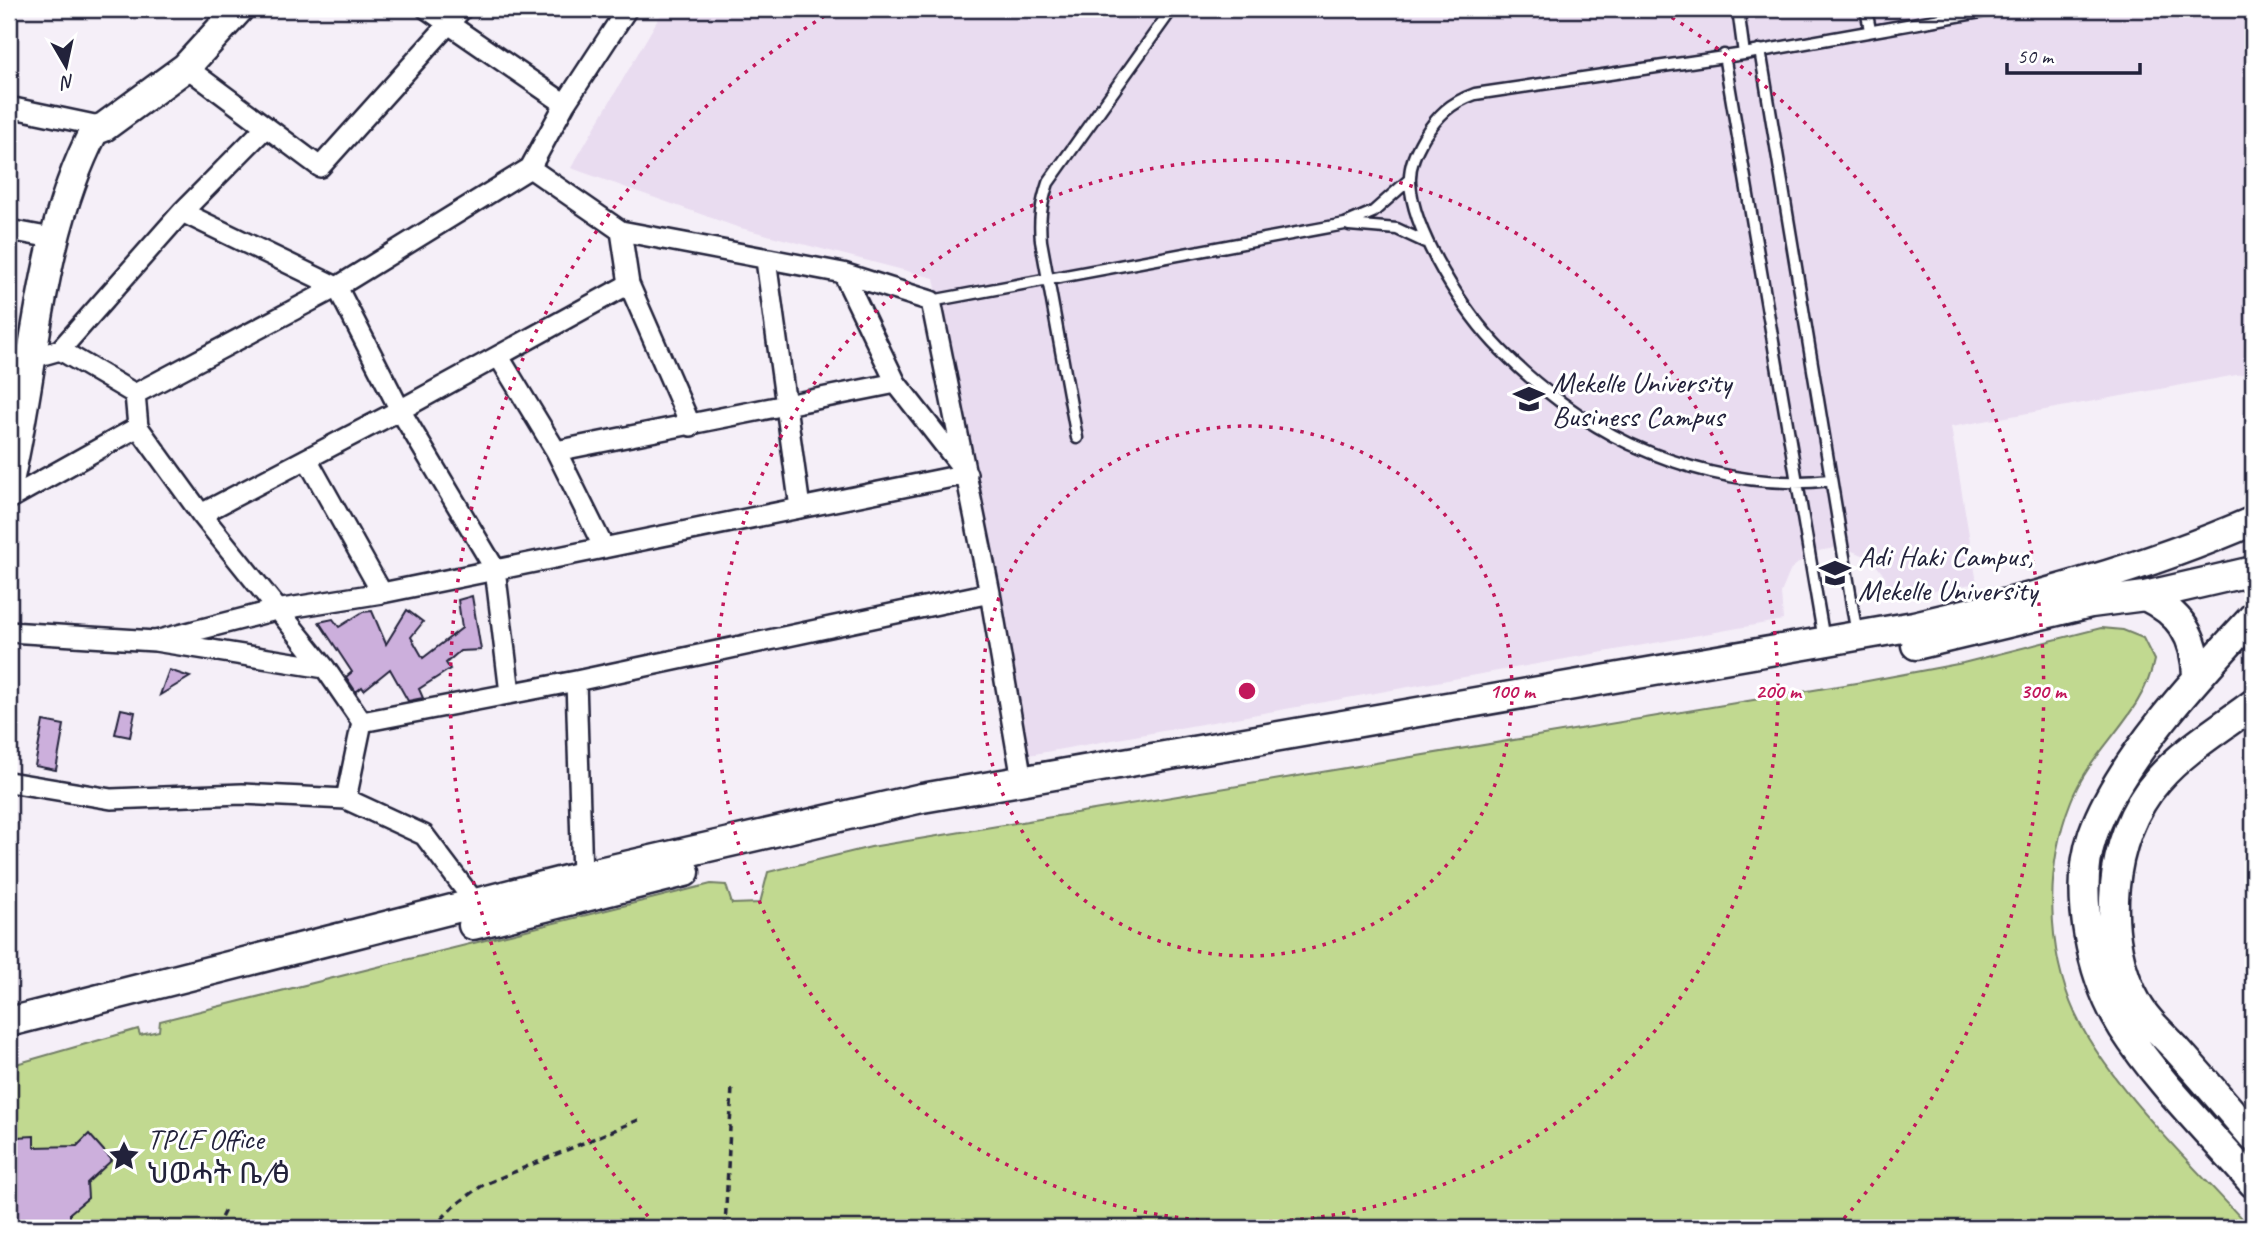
<svg xmlns="http://www.w3.org/2000/svg" width="2262" height="1237" viewBox="0 0 2262 1237" font-family="Caveat,'Noto Sans Ethiopic',sans-serif">
  <rect width="100%" height="100%" fill="#f5eff8"/>
  <filter id="ink" filterUnits="userSpaceOnUse"><feTurbulence type="fractalNoise" baseFrequency=".0143" numOctaves="2"/><feDisplacementMap in="SourceGraphic" scale="14" xChannelSelector="R" yChannelSelector="G"/><feConvolveMatrix kernelMatrix="1 2 1 2 8 2 1 2 1" color-interpolation-filters="sRGB"/></filter>
  <g filter="url(#ink)">
    <path fill="#e9dcf0" d="M 664,9 L 2253,9 L 2253,372 L 1951,427 L 1977,583 L 1889,599 L 1885,577 L 1871,558 L 1841,547 L 1812,552 L 1791,569 L 1781,593 L 1783,620 L 1023,756 L 934,278 L 737,227 L 571,168 Z"/>
    <path fill="#c1d990" stroke="#727e66" stroke-width="2" d="M 2101,628 L 2123,630 L 2143,638 L 2154,660 C 2144,714 2091,749 2071,801 C 2042,874 2046,969 2088,1038 C 2129,1105 2197,1169 2250,1228 L 9,1228 L 9,1066 L 138,1029 L 140,1035 L 159,1031 L 160,1021 L 711,884 L 726,885 L 732,904 L 760,903 L 768,872 L 871,847 L 1862,682 L 1963,663 Z"/>
    <path fill="#ccafdc" stroke="#22223b" stroke-width="2" d="M 472,596 L 481,650 L 460,651 L 446,663 L 450,669 L 419,689 L 423,698 L 408,701 L 390,669 L 364,690 L 362,687 L 356,692 L 346,677 L 352,672 L 319,622 L 333,619 L 339,627 L 363,612 L 372,611 L 386,644 L 407,610 L 423,622 L 411,637 L 423,658 L 462,628 L 458,600 Z
      M 169,670 L 190,677 L 160,695 Z
      M 121,709 L 135,712 L 130,737 L 115,734 Z
      M 43,721 L 64,725 L 56,770 L 35,766 Z
      M 89,1134 L 112,1160 L 87,1183 L 88,1198 L 70,1213 L 70,1228 L 9,1228 L 9,1143 L 16,1137 L 34,1136 L 34,1147 L 77,1146 Z"/>
    <g fill="none" stroke-linecap="round" stroke-linejoin="round">
      <defs>
        <path id="lane" d="M 1738,9 L 1744,54
          M 1866,9 L 1870,30
          M 1760,50 L 1857,635
          M 1724,55 L 1824,640
          M 1349,225 L 1397,229 L 1425,242
          M 931,301 L 1345,224 L 1373,212 L 1409,180
          M 1077,438 L 1041,241 C 1039,220 1041,204 1048,183 L 1172,9
          M 1831,480 C 1762,488 1694,473 1630,444 C 1585,423 1537,387 1502,351 C 1465,314 1413,234 1410,182 C 1409,165 1416,151 1424,137 C 1438,115 1450,103 1475,94 L 1744,54 L 1997,9"/>
        <path id="street" d="M 427,9 L 565,104
          M 627,9 L 565,104 L 530,168 L 621,231 L 843,273 L 931,301 L 990,593 L 1022,780
          M 186,67 L 320,167 L 462,9
          M 9,107 L 104,127
          M 182,212 L 337,287 L 400,410 L 495,569 L 510,693
          M 9,230 L 52,238
          M 621,231 L 629,284 L 691,426
          M 766,260 L 800,508
          M 60,350 L 182,212 L 265,128
          M 499,357 L 556,451 L 604,548
          M 32,358 L 60,350 L 135,394 L 138,427 L 201,514 L 325,668 L 362,722 L 346,799
          M 135,394 L 337,287 L 530,168
          M 556,451 L 896,383
          M 307,459 L 382,593
          M 9,499 L 138,427
          M 201,514 L 400,410 L 629,284
          M 9,632 L 155,641 L 325,668
          M 155,641 L 276,610 L 382,593 L 967,474 L 896,383 L 843,273
          M 576,681 L 582,876
          M 362,722 L 576,681 L 990,593
          M 9,782 L 111,799 L 242,794 L 346,799 L 424,835 L 476,904"/>
        <path id="secondary" d="M 9,481 C 36,364 38,239 94,131 L 104,127 L 186,67 L 239,9
          M 2145,596 C 2180,613 2196,636 2197,676
          M 2253,617 C 2200,674 2119,760 2093,834 C 2073,893 2091,977 2123,1028 C 2158,1083 2211,1134 2253,1183
          M 1916,645 L 2091,603 L 2145,596 L 2253,571
          M 2253,704 C 2221,728 2184,750 2158,780 C 2107,837 2100,940 2138,1005 C 2148,1023 2166,1037 2180,1053 C 2205,1081 2229,1109 2253,1137
          M 473,925 L 685,872
          M 9,1022 L 582,876 L 922,798 L 1914,626 C 2030,599 2143,569 2253,521"/>
      </defs>
      <use href="#lane" stroke="#22223b" stroke-width="15"/>
      <use href="#street" stroke="#22223b" stroke-width="24"/>
      <use href="#secondary" stroke="#22223b" stroke-width="33"/>
      <path stroke="#22223b" stroke-width="3.5" stroke-dasharray="7 5" stroke-linecap="butt" d="M 216,1228 L 225,1210
        M 433,1228 L 453,1207 L 483,1185 L 643,1118
        M 725,1228 L 732,1087"/>
      <use href="#lane" stroke="#fff" stroke-width="10"/>
      <use href="#street" stroke="#fff" stroke-width="19"/>
      <use href="#secondary" stroke="#fff" stroke-width="28"/>
    </g>
  </g>
  <g fill="none" stroke="#c2185b" stroke-width="3.5" stroke-dasharray="3.5 7">
    <circle cx="1247" cy="691" r="265"/>
    <circle cx="1247" cy="691" r="531"/>
    <path d="M655 1224A796 796 0 0 1 831 12M1663 12A796 796 0 0 1 1839 1224"/>
  </g>
  <defs>
    <symbol id="university-bare" viewBox="-9 -9 18 18"><path d="M0-5L7-2L0 1L-7-2ZM-4 1L0 2.5L4 1V4Q0 6-4 4Z" fill="#22223b" stroke="#fff" stroke-width="2.5" paint-order="stroke"/></symbol>
    <symbol id="sight-bare" viewBox="-9 -9 18 18"><path d="M0-6L1.8-2.2L6-1.7L2.9 1.2L3.7 5.4L0 3.3L-3.7 5.4L-2.9 1.2L-6-1.7L-1.8-2.2Z" fill="#22223b" stroke="#fff" stroke-width="2.5" paint-order="stroke"/></symbol>
  </defs>
  <g fill-rule="evenodd">
    <use href="#university-bare" x="1507" y="377" width="44" height="44"/>
    <use href="#university-bare" x="1813" y="551" width="44" height="44"/>
    <use href="#sight-bare" x="102" y="1134" width="44" height="44"/>
  </g>
  <g text-anchor="middle" dominant-baseline="central" stroke-width="6" stroke-linejoin="round" paint-order="stroke">
    <g font-size="30" fill="#22223b" stroke="#fff" text-anchor="start">
      <text x="1552" y="382">Mekelle University<tspan x="1552" dy="34">Business Campus</tspan></text>
      <text x="1858" y="556">Adi Haki Campus,<tspan x="1858" dy="34">Mekelle University</tspan></text>
      <text x="147" y="1139">TPLF Office<tspan x="147" dy="34">ህወሓት ቤ/ፅ</tspan></text>
    </g>
  </g>
  <circle cx="1247" cy="691" r="10" fill="#c2185b" stroke="#fff" stroke-width="3.5"/>
  <g font-size="21" text-anchor="middle" font-weight="bold" fill="#c2185b" stroke="#fff" stroke-width="6" stroke-linejoin="round" paint-order="stroke">
    <text x="1512" y="698">100 m</text>
    <text x="1778" y="698">200 m</text>
    <text x="2043" y="698">300 m</text>
  </g>
  <rect width="2262" height="1237" fill="none" stroke="#fff" stroke-width="35"/>
  <rect x="18" y="18" width="2227" height="1202" fill="none" stroke="#22223b" stroke-width="2.5" filter="url(#ink)"/>
  <g transform="translate(66 66) rotate(171)" stroke="#ffffff" stroke-width="5" paint-order="stroke">
  <path d="M0-5L12 26L0 18L-12 26Z" fill="#22223b"/>
  <text y="-10" font-size="19" font-weight="bold" text-anchor="middle" fill="#22223b">N</text>
  </g>
  <path d="M2007 63v10h133v-10" fill="none" stroke="#22223b" stroke-width="3.5"/>
  <text x="2017" y="63" font-size="21" fill="#22223b" stroke="#ffffff" stroke-width="5" paint-order="stroke">50 m</text>
</svg>
